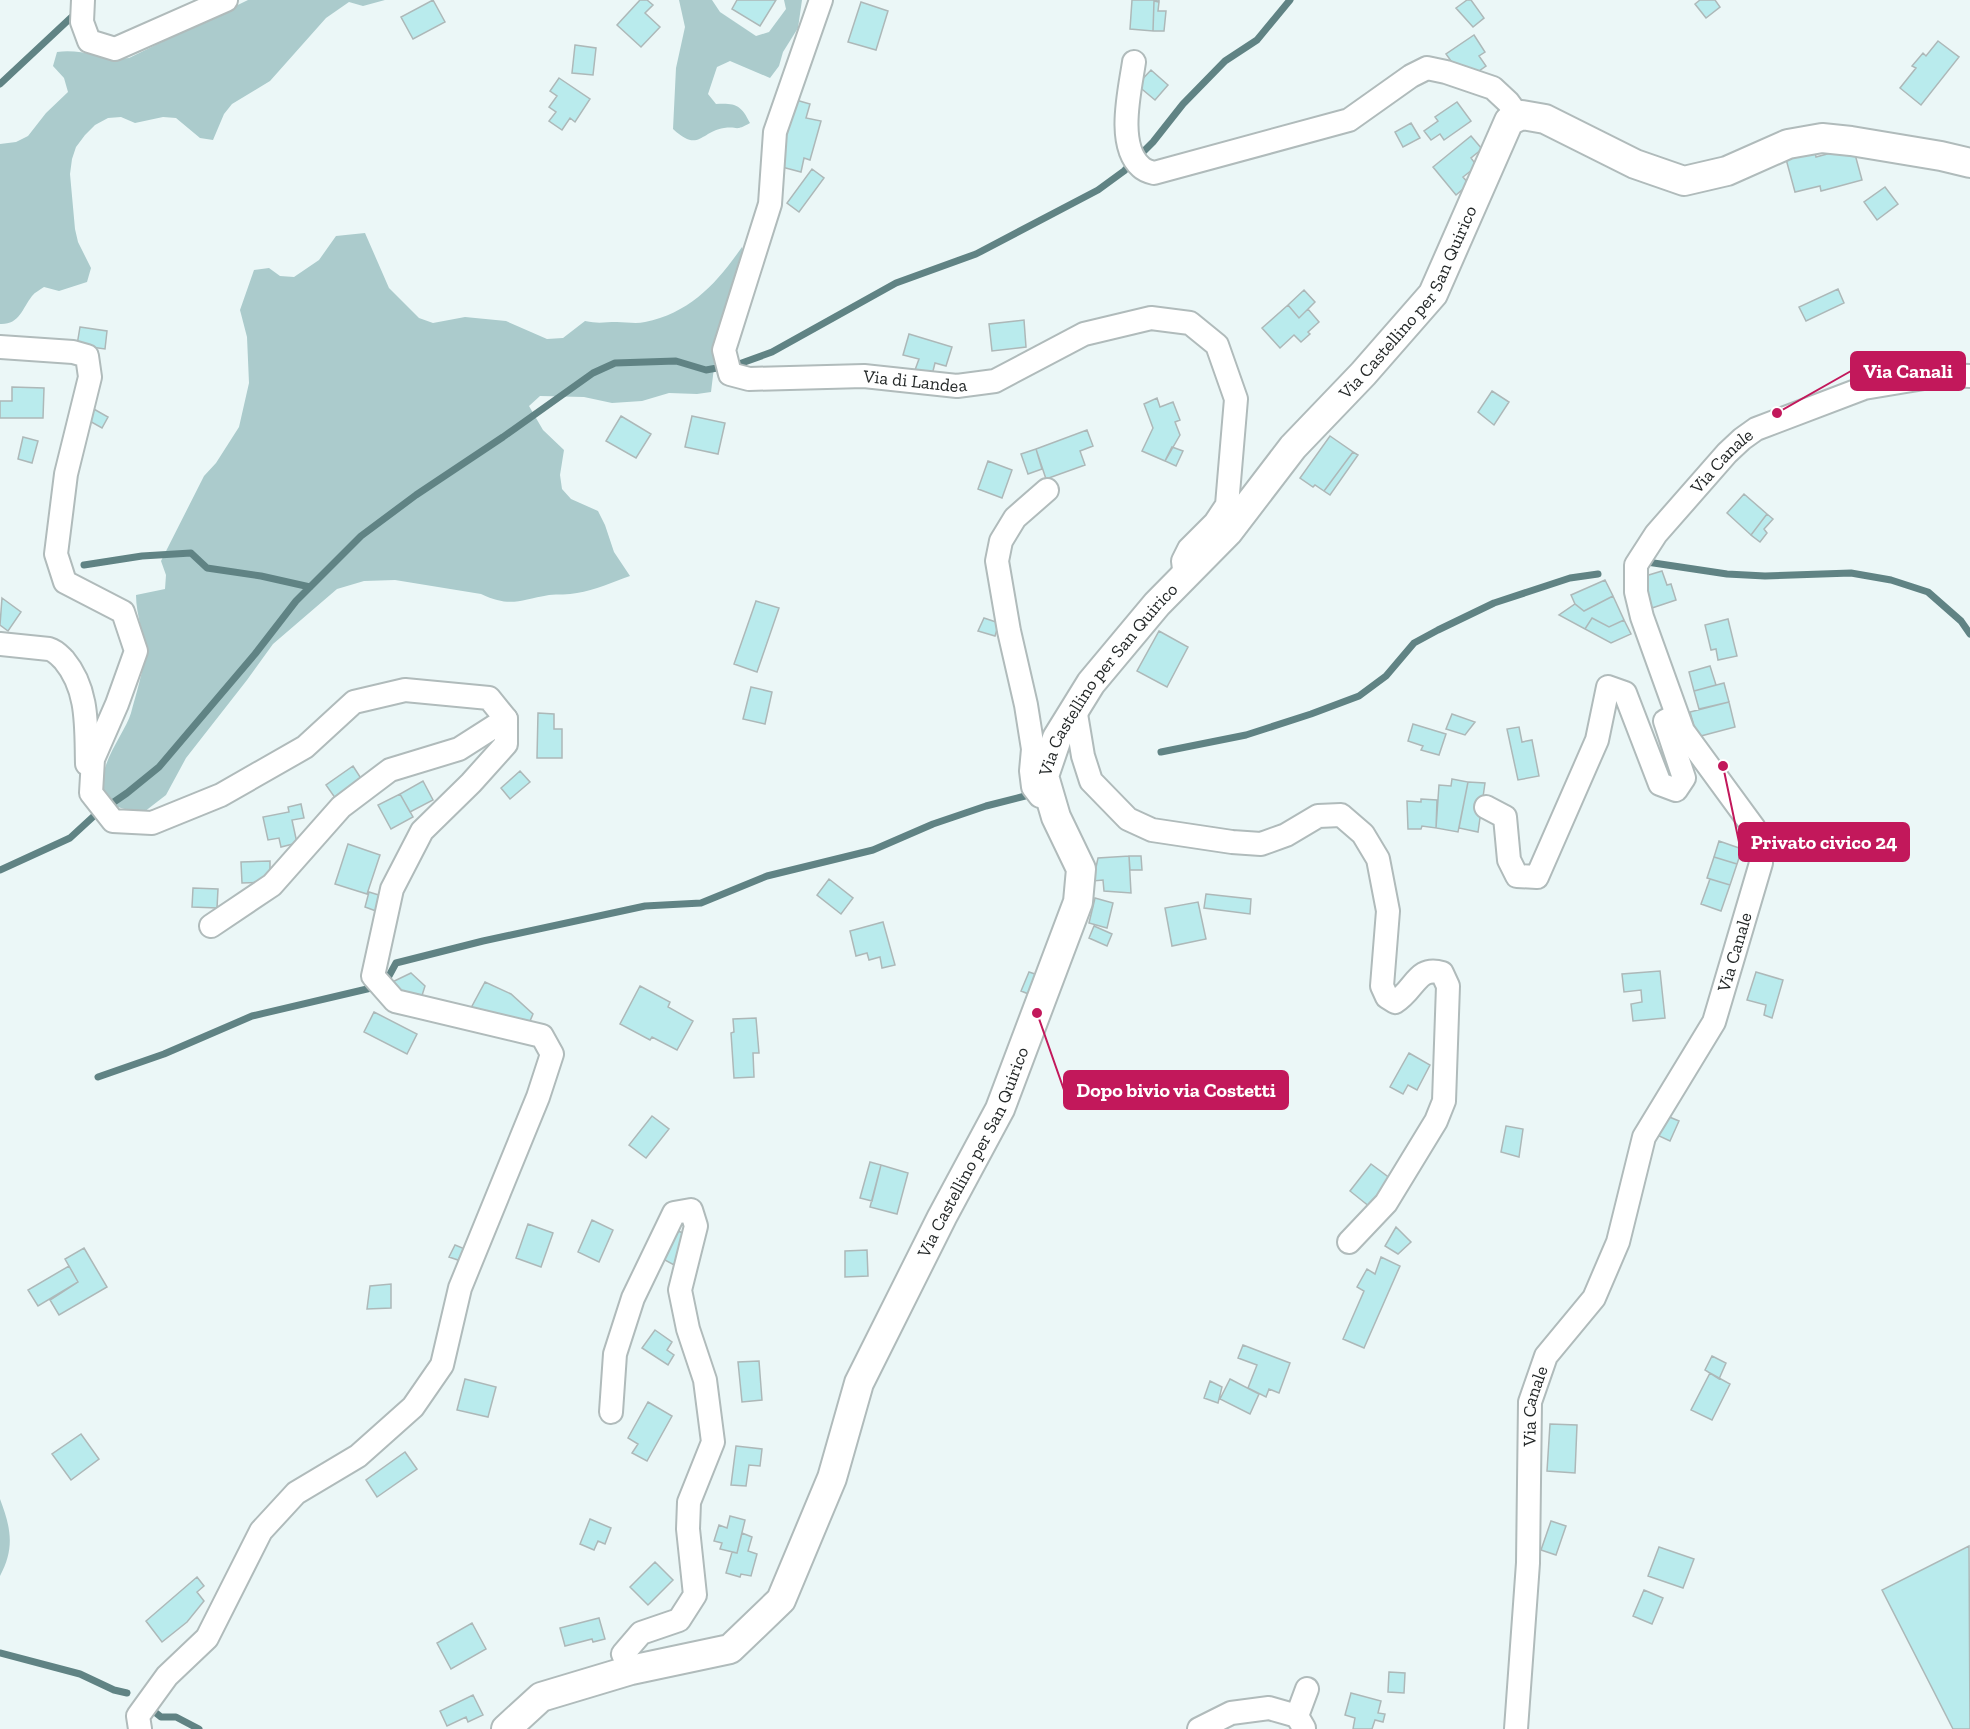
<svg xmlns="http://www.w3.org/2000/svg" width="1970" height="1729" viewBox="0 0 1970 1729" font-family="'Zilla Slab',serif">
  <rect width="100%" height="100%" fill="#ebf7f7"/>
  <path fill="#abcbcc" d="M 248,0 L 385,0 L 363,6 L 349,2 L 326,18 L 270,81 L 232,104 L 224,114 L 213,140 L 200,138 L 176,118 L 163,117 L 135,123 L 121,117 L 108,118 L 95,125 L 85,135 L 76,147 L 72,159 L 70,174 L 75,229 L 78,242 L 91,268 L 87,282 L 59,291 L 44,287 C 40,290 35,292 32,296 C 22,309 19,325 0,324 L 0,144 L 16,142 L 28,136 L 46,113 L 68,92 L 64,78 L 53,66 L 57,52 C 81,48 104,60 129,58 Z
    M 679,0 L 712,0 L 720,12 L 756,36 L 769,32 L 786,9 L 784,0 L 802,0 L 798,28 L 783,52 L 779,66 L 770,78 L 730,61 L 717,67 L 708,94 L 716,104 C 736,103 741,105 750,123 C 734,132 739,126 724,128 C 700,132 699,153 673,129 L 676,68 L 685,27 Z
    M 365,233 L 389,288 L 419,318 L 433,323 L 465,317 L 506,321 L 547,339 L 563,338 L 585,321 C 599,324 604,322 617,322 C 626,322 636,324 645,322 C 690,313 717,283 742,247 L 746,260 L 725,307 L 718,335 L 711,392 L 697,394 L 669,393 L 642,401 L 612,403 L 584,397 L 540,396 L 529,406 L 543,430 L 564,450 L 560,475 L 562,489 L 571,499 L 598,511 L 605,525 L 614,552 L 630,576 C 613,582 595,590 577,593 C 568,595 558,594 549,595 C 519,600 511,608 481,594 L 395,580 L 364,581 L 337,589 L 273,644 L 247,680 L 186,758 L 166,795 L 144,812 C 135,810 120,810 113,804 C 84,780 124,737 131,713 C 134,702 145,664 145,654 C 145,636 136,616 136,595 L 165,589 L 166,575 L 161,561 L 204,476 L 216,463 L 239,427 L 249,383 L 247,337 L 240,310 L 254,270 L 269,268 L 280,276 L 294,277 L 319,260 L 336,236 Z
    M 0,1499 C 11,1528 15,1548 0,1576 Z"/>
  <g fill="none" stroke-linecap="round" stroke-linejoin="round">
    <path stroke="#608384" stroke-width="7" d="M 0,84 L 77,12
      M 1647,562 L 1727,574 L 1765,576 L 1851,573 L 1891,580 L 1928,592 L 1961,621 L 1970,634
      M 84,565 L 142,556 L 191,553 L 207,568 L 261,576 L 310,587
      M 1161,752 L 1246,735 L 1311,714 L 1359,696 L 1386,676 L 1414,643 L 1438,630 L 1494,603 L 1570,578 L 1598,574
      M 0,870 L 70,838 L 95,815 L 127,793 L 159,767 L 255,654 L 296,601 L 361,536 L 416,495 L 503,437 L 593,373 L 615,363 L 676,361 L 706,370 L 739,364 L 772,352 L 896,283 L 976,254 L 1098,190 L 1124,171 L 1153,142 L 1183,104 L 1225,61 L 1257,40 L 1290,0
      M 98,1077 L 164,1054 L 252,1016 L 384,985 L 396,963 L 483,941 L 645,906 L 701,903 L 767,876 L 873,850 L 933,824 L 986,806 L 1025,796
      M 0,1653 L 80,1674 L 114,1690 L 127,1693
      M 151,1709 L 161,1717 L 176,1717 L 199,1729"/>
  </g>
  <path fill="#b9ebed" stroke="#adb8b8" stroke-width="1.5" d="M 433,0 L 445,22 L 413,39 L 401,17 Z
    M 640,0 L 647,0 L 653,5 L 645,13 L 660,27 L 641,47 L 617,25 Z
    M 737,0 L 776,0 L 760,26 L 732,9 Z
    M 1132,0 L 1159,0 L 1159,2 L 1154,1 L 1153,31 L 1130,29 Z
    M 1467,0 L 1471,0 L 1484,18 L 1473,27 L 1456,8 Z
    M 1700,0 L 1715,0 L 1720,7 L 1706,18 L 1695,4 Z
    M 1154,1 L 1159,2 L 1158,11 L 1166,11 L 1164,31 L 1153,31 Z
    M 861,2 L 888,11 L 876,50 L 848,42 Z
    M 1474,35 L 1485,52 L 1479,56 L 1486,66 L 1469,78 L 1461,75 L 1446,54 Z
    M 1938,41 L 1959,57 L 1921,105 L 1900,88 L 1916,68 L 1912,66 L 1923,53 L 1926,56 Z
    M 575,45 L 596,48 L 593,75 L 572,73 Z
    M 1151,70 L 1168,85 L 1155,100 L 1137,85 Z
    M 559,78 L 590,99 L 575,122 L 570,118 L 562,130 L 549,121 L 556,112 L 549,107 L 557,96 L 550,91 Z
    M 796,100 L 810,104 L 806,118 L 821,121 L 810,160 L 804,158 L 801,172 L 778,166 Z
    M 1457,102 L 1471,121 L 1444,140 L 1440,134 L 1431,140 L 1424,131 L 1438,121 L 1435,117 Z
    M 1411,123 L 1420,138 L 1403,147 L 1395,132 Z
    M 1471,136 L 1482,149 L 1471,158 L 1477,166 L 1463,177 L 1469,184 L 1456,195 L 1433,167 Z
    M 1853,147 L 1862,180 L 1821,191 L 1820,186 L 1795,192 L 1786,159 L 1815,152 L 1816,157 Z
    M 812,169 L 824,178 L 799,212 L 787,203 Z
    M 1885,187 L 1898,204 L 1877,220 L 1864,202 Z
    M 1838,289 L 1844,303 L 1806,321 L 1799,307 Z
    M 1304,290 L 1315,302 L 1299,318 L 1288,305 Z
    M 1288,305 L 1299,318 L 1308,309 L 1319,322 L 1308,332 L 1310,334 L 1301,342 L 1294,335 L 1280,348 L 1262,328 Z
    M 1024,320 L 1026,347 L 992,351 L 989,324 Z
    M 80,327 L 107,331 L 105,349 L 77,345 Z
    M 909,334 L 952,347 L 946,366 L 935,363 L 932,375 L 915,370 L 919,359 L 903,355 Z
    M 12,387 L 44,388 L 43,418 L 0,418 L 0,401 L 12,401 Z
    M 1492,391 L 1509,402 L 1494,425 L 1478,412 Z
    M 1157,398 L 1160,407 L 1173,402 L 1180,420 L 1175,422 L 1180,435 L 1165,461 L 1142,451 L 1153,428 L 1144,404 Z
    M 92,408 L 108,417 L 102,428 L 86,419 Z
    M 621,416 L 651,434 L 636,458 L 606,441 Z
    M 692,416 L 725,423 L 718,454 L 685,447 Z
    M 1087,430 L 1093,446 L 1080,451 L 1085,465 L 1046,479 L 1036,449 Z
    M 1330,436 L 1353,452 L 1324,491 L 1315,485 L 1313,487 L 1300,478 Z
    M 23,437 L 38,441 L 32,463 L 18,459 Z
    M 1172,447 L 1183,451 L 1176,466 L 1165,461 Z
    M 1036,449 L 1042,469 L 1028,474 L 1021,454 Z
    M 1353,452 L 1358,455 L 1330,495 L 1324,491 Z
    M 988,461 L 1012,470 L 1002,498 L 978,489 Z
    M 1744,494 L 1767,514 L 1751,535 L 1727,513 Z
    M 1767,514 L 1773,519 L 1764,529 L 1767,533 L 1760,542 L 1751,535 Z
    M 1662,571 L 1667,585 L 1671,584 L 1676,600 L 1652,608 L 1642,577 Z
    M 1605,580 L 1613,596 L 1584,611 L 1575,604 L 1571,595 Z
    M 1613,596 L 1624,620 L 1609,627 L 1592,618 L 1585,629 L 1559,615 L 1575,604 L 1584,611 Z
    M 2,598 L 21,612 L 8,631 L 0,625 Z
    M 756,601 L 779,608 L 757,672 L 734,664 Z
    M 984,618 L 999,623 L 995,636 L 978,631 Z
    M 1592,618 L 1609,627 L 1624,620 L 1631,634 L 1611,643 L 1585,629 Z
    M 1728,619 L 1737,656 L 1718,660 L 1716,649 L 1711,650 L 1705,625 Z
    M 1159,631 L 1188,647 L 1167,687 L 1137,671 Z
    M 1710,666 L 1716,685 L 1694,691 L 1689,672 Z
    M 1724,683 L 1729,702 L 1699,709 L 1694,691 Z
    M 751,687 L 772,692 L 765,724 L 743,719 Z
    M 1729,702 L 1735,727 L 1697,737 L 1690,712 Z
    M 538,713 L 554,714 L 554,729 L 562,729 L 562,758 L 537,758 Z
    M 1452,714 L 1475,722 L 1465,735 L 1446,729 Z
    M 1413,724 L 1446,734 L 1439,755 L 1421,750 L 1423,746 L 1408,741 Z
    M 1519,727 L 1522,742 L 1532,740 L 1539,776 L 1518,780 L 1507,729 Z
    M 353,766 L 364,783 L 338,802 L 326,785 Z
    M 520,771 L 530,782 L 510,799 L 501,788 Z
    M 1452,779 L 1468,782 L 1458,832 L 1436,828 L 1439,785 L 1451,786 Z
    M 423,781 L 433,800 L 410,812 L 400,794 Z
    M 1468,782 L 1485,783 L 1478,832 L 1459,828 Z
    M 400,794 L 413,817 L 391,829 L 378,805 Z
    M 1421,799 L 1437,800 L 1436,828 L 1422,826 L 1421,829 L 1408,829 L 1407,801 L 1421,802 Z
    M 301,804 L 304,818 L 292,820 L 297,843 L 281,847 L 279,838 L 268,840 L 263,817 L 289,812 L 288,807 Z
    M 1719,841 L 1742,849 L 1737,864 L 1714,857 Z
    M 348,844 L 380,855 L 367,894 L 335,884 Z
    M 1129,856 L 1141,856 L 1142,870 L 1130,870 Z
    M 1129,856 L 1131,893 L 1104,891 L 1103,880 L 1093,881 L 1098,858 Z
    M 1714,857 L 1737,864 L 1730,885 L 1707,878 Z
    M 270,861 L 270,882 L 242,883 L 241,862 Z
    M 829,879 L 853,898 L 841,914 L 817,895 Z
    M 1710,879 L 1730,885 L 1721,911 L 1701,904 Z
    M 193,888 L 218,889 L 217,908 L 192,907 Z
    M 369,892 L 382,896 L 376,911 L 365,907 Z
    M 1206,894 L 1251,899 L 1250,914 L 1204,908 Z
    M 1095,898 L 1113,903 L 1107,928 L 1089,923 Z
    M 1198,902 L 1206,939 L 1172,946 L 1165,908 Z
    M 883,922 L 895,965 L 882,968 L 880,957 L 869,960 L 867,953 L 856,956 L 850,931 Z
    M 1094,926 L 1112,934 L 1107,946 L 1089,938 Z
    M 1660,971 L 1665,1018 L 1633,1021 L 1631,1004 L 1642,1002 L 1641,990 L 1624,992 L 1622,974 Z
    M 1029,972 L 1038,975 L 1031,995 L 1021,991 Z
    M 1756,972 L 1783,980 L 1772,1018 L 1764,1015 L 1766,1005 L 1747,1000 Z
    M 411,973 L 425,986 L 420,1002 L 386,985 Z
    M 485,982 L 511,994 L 533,1014 L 527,1028 L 498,1014 L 493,1020 L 471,1008 Z
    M 640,986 L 670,1002 L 668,1007 L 693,1021 L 677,1050 L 652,1037 L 650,1040 L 620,1024 Z
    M 374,1012 L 417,1034 L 407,1054 L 364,1032 Z
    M 756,1018 L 759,1053 L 753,1053 L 754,1077 L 734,1078 L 731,1033 L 734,1032 L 733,1019 Z
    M 1409,1053 L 1430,1065 L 1417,1090 L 1408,1085 L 1403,1094 L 1390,1087 Z
    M 652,1116 L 669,1129 L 646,1158 L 629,1145 Z
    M 1667,1116 L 1679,1121 L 1670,1141 L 1657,1135 Z
    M 1506,1126 L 1523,1129 L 1519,1157 L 1501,1152 Z
    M 870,1162 L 881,1165 L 872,1201 L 860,1198 Z
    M 1371,1164 L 1391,1179 L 1370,1207 L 1350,1191 Z
    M 881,1165 L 908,1173 L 897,1214 L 870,1207 Z
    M 592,1220 L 613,1230 L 599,1262 L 578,1252 Z
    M 528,1224 L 553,1233 L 541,1267 L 516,1258 Z
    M 1396,1227 L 1411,1242 L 1398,1254 L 1385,1246 Z
    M 678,1231 L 683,1233 L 674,1265 L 663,1259 Z
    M 455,1245 L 465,1249 L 458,1260 L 449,1257 Z
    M 84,1248 L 107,1287 L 59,1315 L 50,1300 L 78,1282 L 65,1259 Z
    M 867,1250 L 868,1276 L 845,1277 L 845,1251 Z
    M 1381,1257 L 1400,1266 L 1364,1348 L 1343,1339 L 1364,1291 L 1357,1287 L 1367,1269 L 1375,1274 Z
    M 69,1266 L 78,1282 L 38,1306 L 28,1290 Z
    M 391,1284 L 391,1308 L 367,1309 L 370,1286 Z
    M 655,1330 L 672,1342 L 667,1350 L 674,1355 L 668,1365 L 642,1348 Z
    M 1243,1345 L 1290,1363 L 1279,1393 L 1269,1389 L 1266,1397 L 1248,1388 L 1257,1365 L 1238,1358 Z
    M 1712,1356 L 1726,1363 L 1719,1379 L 1705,1370 Z
    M 759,1361 L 762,1400 L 742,1402 L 738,1362 Z
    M 1710,1373 L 1730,1384 L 1712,1420 L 1691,1410 Z
    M 465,1379 L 496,1387 L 488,1417 L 457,1410 Z
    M 1230,1379 L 1259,1394 L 1250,1414 L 1220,1399 Z
    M 1210,1381 L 1222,1387 L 1218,1403 L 1204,1398 Z
    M 648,1402 L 672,1416 L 647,1461 L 632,1453 L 638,1444 L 628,1438 Z
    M 1550,1424 L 1577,1425 L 1575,1473 L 1547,1471 Z
    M 81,1434 L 99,1459 L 71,1480 L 52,1454 Z
    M 736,1446 L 762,1449 L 760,1466 L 749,1465 L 746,1486 L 731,1485 Z
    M 405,1452 L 417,1469 L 377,1497 L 366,1480 Z
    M 730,1516 L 745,1520 L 737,1553 L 720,1549 L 722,1543 L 714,1541 L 719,1525 L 727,1528 Z
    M 590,1519 L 611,1528 L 605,1544 L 598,1541 L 594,1550 L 580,1544 Z
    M 1551,1521 L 1566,1526 L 1556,1555 L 1541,1550 Z
    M 742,1533 L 752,1537 L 748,1551 L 757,1554 L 751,1576 L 741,1574 L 740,1577 L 726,1573 L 732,1552 L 737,1553 Z
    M 1969,1546 L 1970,1729 L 1953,1729 L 1882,1590 Z
    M 1659,1547 L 1694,1559 L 1683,1588 L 1648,1576 Z
    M 655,1562 L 673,1580 L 648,1605 L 630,1587 Z
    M 197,1577 L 204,1586 L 197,1592 L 204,1601 L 187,1622 L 162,1642 L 146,1621 Z
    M 1644,1590 L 1663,1598 L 1652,1624 L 1633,1616 Z
    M 599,1618 L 605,1639 L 593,1642 L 592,1639 L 565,1646 L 560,1628 Z
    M 472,1623 L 486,1649 L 451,1669 L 437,1643 Z
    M 1389,1672 L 1405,1673 L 1404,1693 L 1388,1692 Z
    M 1351,1693 L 1381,1701 L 1378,1713 L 1385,1714 L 1383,1722 L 1375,1720 L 1372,1729 L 1353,1729 L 1355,1718 L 1345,1715 Z
    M 473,1695 L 483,1715 L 468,1722 L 466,1717 L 447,1726 L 440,1711 Z"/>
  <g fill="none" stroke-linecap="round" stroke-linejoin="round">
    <defs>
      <g id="minor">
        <path d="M 83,0 L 82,22 L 89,41 L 115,49 L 226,0"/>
        <path id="s1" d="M 821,0 L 775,132 L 770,204 L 724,350 L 730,374 L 749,379 L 864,376 L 957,386 L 995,381 L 1084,334 L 1151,318 L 1190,323 L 1217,345 L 1236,399 L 1227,505 L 1215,523 L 1189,549 L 1183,561 L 1185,577"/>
        <path d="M 1134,62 C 1130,90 1116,145 1141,167 C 1144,170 1150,172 1154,173 L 1349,120 L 1411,76 L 1427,68 L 1446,72 L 1493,88 L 1508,102 L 1519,117"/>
        <path d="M 0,347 L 73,352 L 87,356 L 90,377 L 66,474 L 56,554 L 65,582 L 123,612 L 136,651 L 117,704 L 93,759 L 91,793 L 113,821 L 152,823 L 221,795 L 305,747 L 354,702 L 405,690 L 489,698 L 506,719 L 506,744 L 471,783 L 422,831 L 392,889 L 373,976 L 395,1001 L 542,1036 L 552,1054 L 538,1097 L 460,1288 L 442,1365 L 413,1407 L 358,1456 L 296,1493 L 261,1531 L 207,1638 L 167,1676 L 138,1716 L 140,1729"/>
        <path d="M 0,644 L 49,649 C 56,651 59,655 64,660 C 89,690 86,727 87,764"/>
        <path d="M 1075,708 L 1083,756 L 1091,781 L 1128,819 L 1152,830 L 1232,842 L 1261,844 L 1286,835 L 1318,816 L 1341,815 L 1363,834 L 1378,859 L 1388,911 L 1382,986 L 1387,997 L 1395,1002 C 1415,990 1417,965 1442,973 L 1448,986 L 1444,1101 L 1436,1121 L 1386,1203 L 1349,1242"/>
        <path d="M 1040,796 L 1033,787 L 1031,771 L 1033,749 L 1026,705 L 1009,631 L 997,561 L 1001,541 L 1015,518 L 1047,490"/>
        <path d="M 1486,807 L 1505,817 L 1509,860 L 1517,876 L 1537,877 L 1597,740 L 1608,687 L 1625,693 L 1660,784 L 1676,790 L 1684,778 L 1665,721 L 1671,718"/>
        <path d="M 211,926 L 272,885 L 341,807 L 390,770 L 459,749 L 506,719"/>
        <path d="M 611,1412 L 615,1354 L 633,1298 L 674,1213 L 691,1210 L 696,1226 L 680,1290 L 688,1329 L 705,1380 L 713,1442 L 689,1502 L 688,1529 L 695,1595 L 679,1620 L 641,1633 L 623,1654 L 631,1670"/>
        <path d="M 1304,1728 L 1297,1716 L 1307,1689"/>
        <path d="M 1199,1729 L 1231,1713 L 1269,1708 L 1297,1716"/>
        <path id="s2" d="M 1516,1729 L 1528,1563 L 1530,1402 L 1546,1356 L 1594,1298 L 1618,1242 L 1644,1137 L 1714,1022 L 1761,863 L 1754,828 L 1683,731 L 1642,617 L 1636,592 L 1636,565 L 1656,534 L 1727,453 L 1742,439 L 1756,429 L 1864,388 L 1942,375 L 1970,376"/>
      </g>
      <g id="tertiary">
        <path id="s3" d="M 506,1729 L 541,1697 L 631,1670 L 730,1649 L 781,1600 L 832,1478 L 859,1383 L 942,1217 L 1000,1109 L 1078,902 L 1081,869 L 1056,817 L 1044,776 L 1057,738 L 1091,683 L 1157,604 L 1228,532 L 1293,447 L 1363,374 L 1433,294 L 1509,121 L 1522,115 L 1545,119 L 1635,164 L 1684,181 L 1727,171 L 1788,144 L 1822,138 L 1851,141 L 1941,156 L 1970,163"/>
      </g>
    </defs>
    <use href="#minor" stroke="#b0bbbb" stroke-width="26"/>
    <use href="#tertiary" stroke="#b0bbbb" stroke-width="32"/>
    <use href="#minor" stroke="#fff" stroke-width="22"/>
    <use href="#tertiary" stroke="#fff" stroke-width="28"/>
  </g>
  <g text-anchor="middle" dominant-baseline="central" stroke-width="6" stroke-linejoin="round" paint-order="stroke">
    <g font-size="18" fill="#242828" stroke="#fff">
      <text stroke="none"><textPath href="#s3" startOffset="1810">Via Castellino per San Quirico</textPath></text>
      <text stroke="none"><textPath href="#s1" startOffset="576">Via di Landea</textPath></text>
      <text stroke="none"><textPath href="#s2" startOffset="1386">Via Canale</textPath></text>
      <text stroke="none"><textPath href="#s3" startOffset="1324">Via Castellino per San Quirico</textPath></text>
      <text stroke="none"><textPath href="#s2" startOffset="828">Via Canale</textPath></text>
      <text stroke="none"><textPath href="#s3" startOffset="802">Via Castellino per San Quirico</textPath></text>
      <text stroke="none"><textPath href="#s2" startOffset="324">Via Canale</textPath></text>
    </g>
  </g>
  <path fill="none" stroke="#c2185b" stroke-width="2" d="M1777 413L1851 371M1723 766L1739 842M1037 1013L1064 1090"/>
  <g fill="#c2185b" stroke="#fff" stroke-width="2">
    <circle cx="1777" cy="413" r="6"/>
    <circle cx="1723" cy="766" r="6"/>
    <circle cx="1037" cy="1013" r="6"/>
  </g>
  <g fill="#c2185b" stroke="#c2185b" stroke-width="2">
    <rect x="1851" y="352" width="114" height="38" rx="6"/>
    <rect x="1739" y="823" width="170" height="38" rx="6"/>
    <rect x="1064" y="1071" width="224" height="38" rx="6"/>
  </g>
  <g font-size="20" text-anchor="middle" font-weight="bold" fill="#fff">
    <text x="1908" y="378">Via Canali</text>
    <text x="1824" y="849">Privato civico 24</text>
    <text x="1176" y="1097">Dopo bivio via Costetti</text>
  </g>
</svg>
